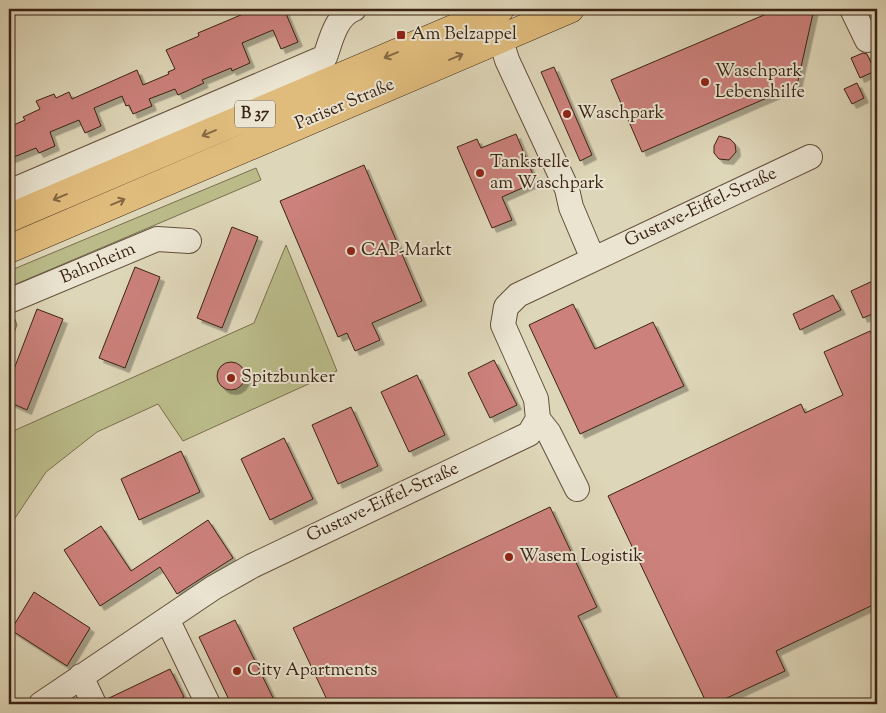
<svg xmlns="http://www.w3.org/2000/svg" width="886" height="713" viewBox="0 0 886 713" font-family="'Sorts Mill Goudy',serif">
  <defs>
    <filter id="shadow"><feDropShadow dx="4.5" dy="4.5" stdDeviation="0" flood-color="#0004"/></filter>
  </defs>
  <rect width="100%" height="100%" fill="#ded6b8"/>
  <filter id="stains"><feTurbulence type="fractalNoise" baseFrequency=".004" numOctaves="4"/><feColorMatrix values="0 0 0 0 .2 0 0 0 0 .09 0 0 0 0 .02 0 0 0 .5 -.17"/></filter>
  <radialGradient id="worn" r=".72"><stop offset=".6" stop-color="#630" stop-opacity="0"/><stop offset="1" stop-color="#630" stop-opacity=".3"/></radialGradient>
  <path fill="#babb89" stroke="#7a6f4e" d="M 256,168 L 261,180 L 9,287 L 9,271 Z
    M 286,245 L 337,371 L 183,441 L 158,404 L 97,432 L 46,472 L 9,527 L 9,433 L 254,323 Z
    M 13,314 L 17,325 L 9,345 L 9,315 Z"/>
  <path fill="#cc817b" stroke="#3a2313" filter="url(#shadow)" d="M 255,9 L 284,9 L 298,42 L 281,49 L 273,30 L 242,43 L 250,63 L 232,71 L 231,68 L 202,80 L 204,83 L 178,95 L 175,89 L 149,99 L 152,106 L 133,114 L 129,105 L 126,106 L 122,96 L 94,108 L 101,126 L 85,133 L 79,120 L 50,132 L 55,146 L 39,153 L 36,148 L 9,159 L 9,127 L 25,120 L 23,117 L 40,109 L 36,101 L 54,94 L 56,98 L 69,92 L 72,99 L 137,70 L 143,85 L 169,74 L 168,72 L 175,69 L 166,50 L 199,36 L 198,33 Z
    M 778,9 L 814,9 L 797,85 L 642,152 L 611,80 Z
    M 863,53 L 867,54 L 875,71 L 860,78 L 851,58 Z
    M 554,67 L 592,155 L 580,161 L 541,72 Z
    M 857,83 L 864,98 L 852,104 L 844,89 Z
    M 516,134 L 536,182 L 502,197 L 512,220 L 492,228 L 457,147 L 477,139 L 481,148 Z
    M 719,136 L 730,139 L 735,144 L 736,152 L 729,160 L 719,159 L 714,153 L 714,146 Z
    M 364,165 L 422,301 L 372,323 L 380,340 L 355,351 L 347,333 L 338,337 L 280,201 Z
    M 232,227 L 258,237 L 222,328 L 197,318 Z
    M 135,267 L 160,277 L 125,368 L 99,358 Z
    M 877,279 L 877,312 L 863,318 L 851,291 Z
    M 833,295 L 841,310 L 800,330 L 793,314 Z
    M 573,304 L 595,349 L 653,322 L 684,386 L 580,434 L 529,325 Z
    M 37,309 L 63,319 L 27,410 L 9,402 L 9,382 Z
    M 870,331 L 877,348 L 877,359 L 872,361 L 877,372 L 877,603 L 776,651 L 785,671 L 714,704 L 707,704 L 608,496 L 801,404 L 805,413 L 843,395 L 824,352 Z
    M 494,360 L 517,405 L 490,418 L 468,373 Z
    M217 376a14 14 0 1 1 28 0a14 14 0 1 1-28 0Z
    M 417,375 L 445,435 L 409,452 L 381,392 Z
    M 351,407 L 378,466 L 338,484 L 312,425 Z
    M 284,438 L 313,499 L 270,520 L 241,459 Z
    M 181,451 L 200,492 L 139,520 L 121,479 Z
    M 550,507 L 597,607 L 578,616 L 620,704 L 329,704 L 293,628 Z
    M 208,520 L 233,558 L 177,594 L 160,567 L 100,606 L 64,550 L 101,526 L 131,571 Z
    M 34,592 L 90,628 L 67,666 L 11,630 Z
    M 235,620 L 276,704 L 231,704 L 199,637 Z
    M 170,669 L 184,697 L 169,704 L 108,704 L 107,699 Z"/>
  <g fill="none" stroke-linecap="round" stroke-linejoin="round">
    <defs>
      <path id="minor" d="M 852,9 L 867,40
        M 495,21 L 507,60 L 567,189 L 571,207 L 593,259
        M 9,192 L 325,57 C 331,40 336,16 354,9
        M 9,301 L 157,239 L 189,241
        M 538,419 L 549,433 L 577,489
        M 167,619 L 208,704
        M 81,676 L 94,704
        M 41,704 L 213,588 L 252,566 L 529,434 L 538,419 L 536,399 L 503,325 L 506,307 L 518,295 L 810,157"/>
      <path id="major" d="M 9,218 L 500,9
        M 9,249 L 570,9"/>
    </defs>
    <use href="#minor" stroke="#63503c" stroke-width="26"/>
    <use href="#major" stroke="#3a2313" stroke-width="29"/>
    <use href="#minor" stroke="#eae4d1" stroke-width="24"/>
    <use href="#major" stroke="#dfbb7c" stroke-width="28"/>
  </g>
  <defs><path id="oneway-shaft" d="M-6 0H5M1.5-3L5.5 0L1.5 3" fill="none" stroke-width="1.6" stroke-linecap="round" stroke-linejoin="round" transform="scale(1.25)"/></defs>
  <g stroke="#846742">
    <use href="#oneway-shaft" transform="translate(391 55) rotate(157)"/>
    <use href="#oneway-shaft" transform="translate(456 57) rotate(-23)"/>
    <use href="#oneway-shaft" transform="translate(209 133) rotate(157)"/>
    <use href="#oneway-shaft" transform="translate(60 197) rotate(157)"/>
    <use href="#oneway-shaft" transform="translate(118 202) rotate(-23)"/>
  </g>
  <g fill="#8f2418" stroke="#eae4d1" stroke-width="2">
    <rect x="396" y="30" width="10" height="10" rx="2.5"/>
    <circle cx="705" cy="82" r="5"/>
    <circle cx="567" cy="114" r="5"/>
    <circle cx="480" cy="173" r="5"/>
    <circle cx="351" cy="251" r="5"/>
    <circle cx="231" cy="378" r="5"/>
    <circle cx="509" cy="557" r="5"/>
    <circle cx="237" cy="671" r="5"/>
  </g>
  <g text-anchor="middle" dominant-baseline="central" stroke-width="4" stroke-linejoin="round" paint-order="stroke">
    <rect fill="#eae4d1" stroke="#6f5d4c" stroke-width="1" x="235" y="100.5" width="40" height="27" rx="4"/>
    <g font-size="16" font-weight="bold" fill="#3a2313">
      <text x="255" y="114">B 37</text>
    </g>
    <g font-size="18" fill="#3a2313" stroke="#eae4d1" text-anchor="start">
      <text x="411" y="35">Am Belzappel</text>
      <text x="715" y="72">Waschpark<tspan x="715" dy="21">Lebenshilfe</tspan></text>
      <text x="577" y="114">Waschpark</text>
      <text x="490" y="163">Tankstelle<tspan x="490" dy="21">am Waschpark</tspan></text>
      <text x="361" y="251">CAP-Markt</text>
      <text x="241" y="378">Spitzbunker</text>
      <text x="519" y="557">Wasem Logistik</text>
      <text x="247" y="671">City Apartments</text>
    </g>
    <g font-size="18" fill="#3a2313" stroke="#eae4d1">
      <text transform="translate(345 105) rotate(-23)">Pariser Straße</text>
      <text transform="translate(701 208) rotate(-25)">Gustave-Eiffel-Straße</text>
      <text transform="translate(98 264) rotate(-23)">Bahnheim</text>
      <text transform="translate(383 503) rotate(-25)">Gustave-Eiffel-Straße</text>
    </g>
  </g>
  <rect width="886" height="713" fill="none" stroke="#ded6b8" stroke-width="30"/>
  <rect x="10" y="10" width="866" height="693" fill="none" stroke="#3a2313" stroke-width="2.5"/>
  <rect x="15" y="15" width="856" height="683" fill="none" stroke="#3a2313"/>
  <rect width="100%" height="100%" filter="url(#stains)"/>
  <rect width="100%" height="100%" fill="url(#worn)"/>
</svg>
